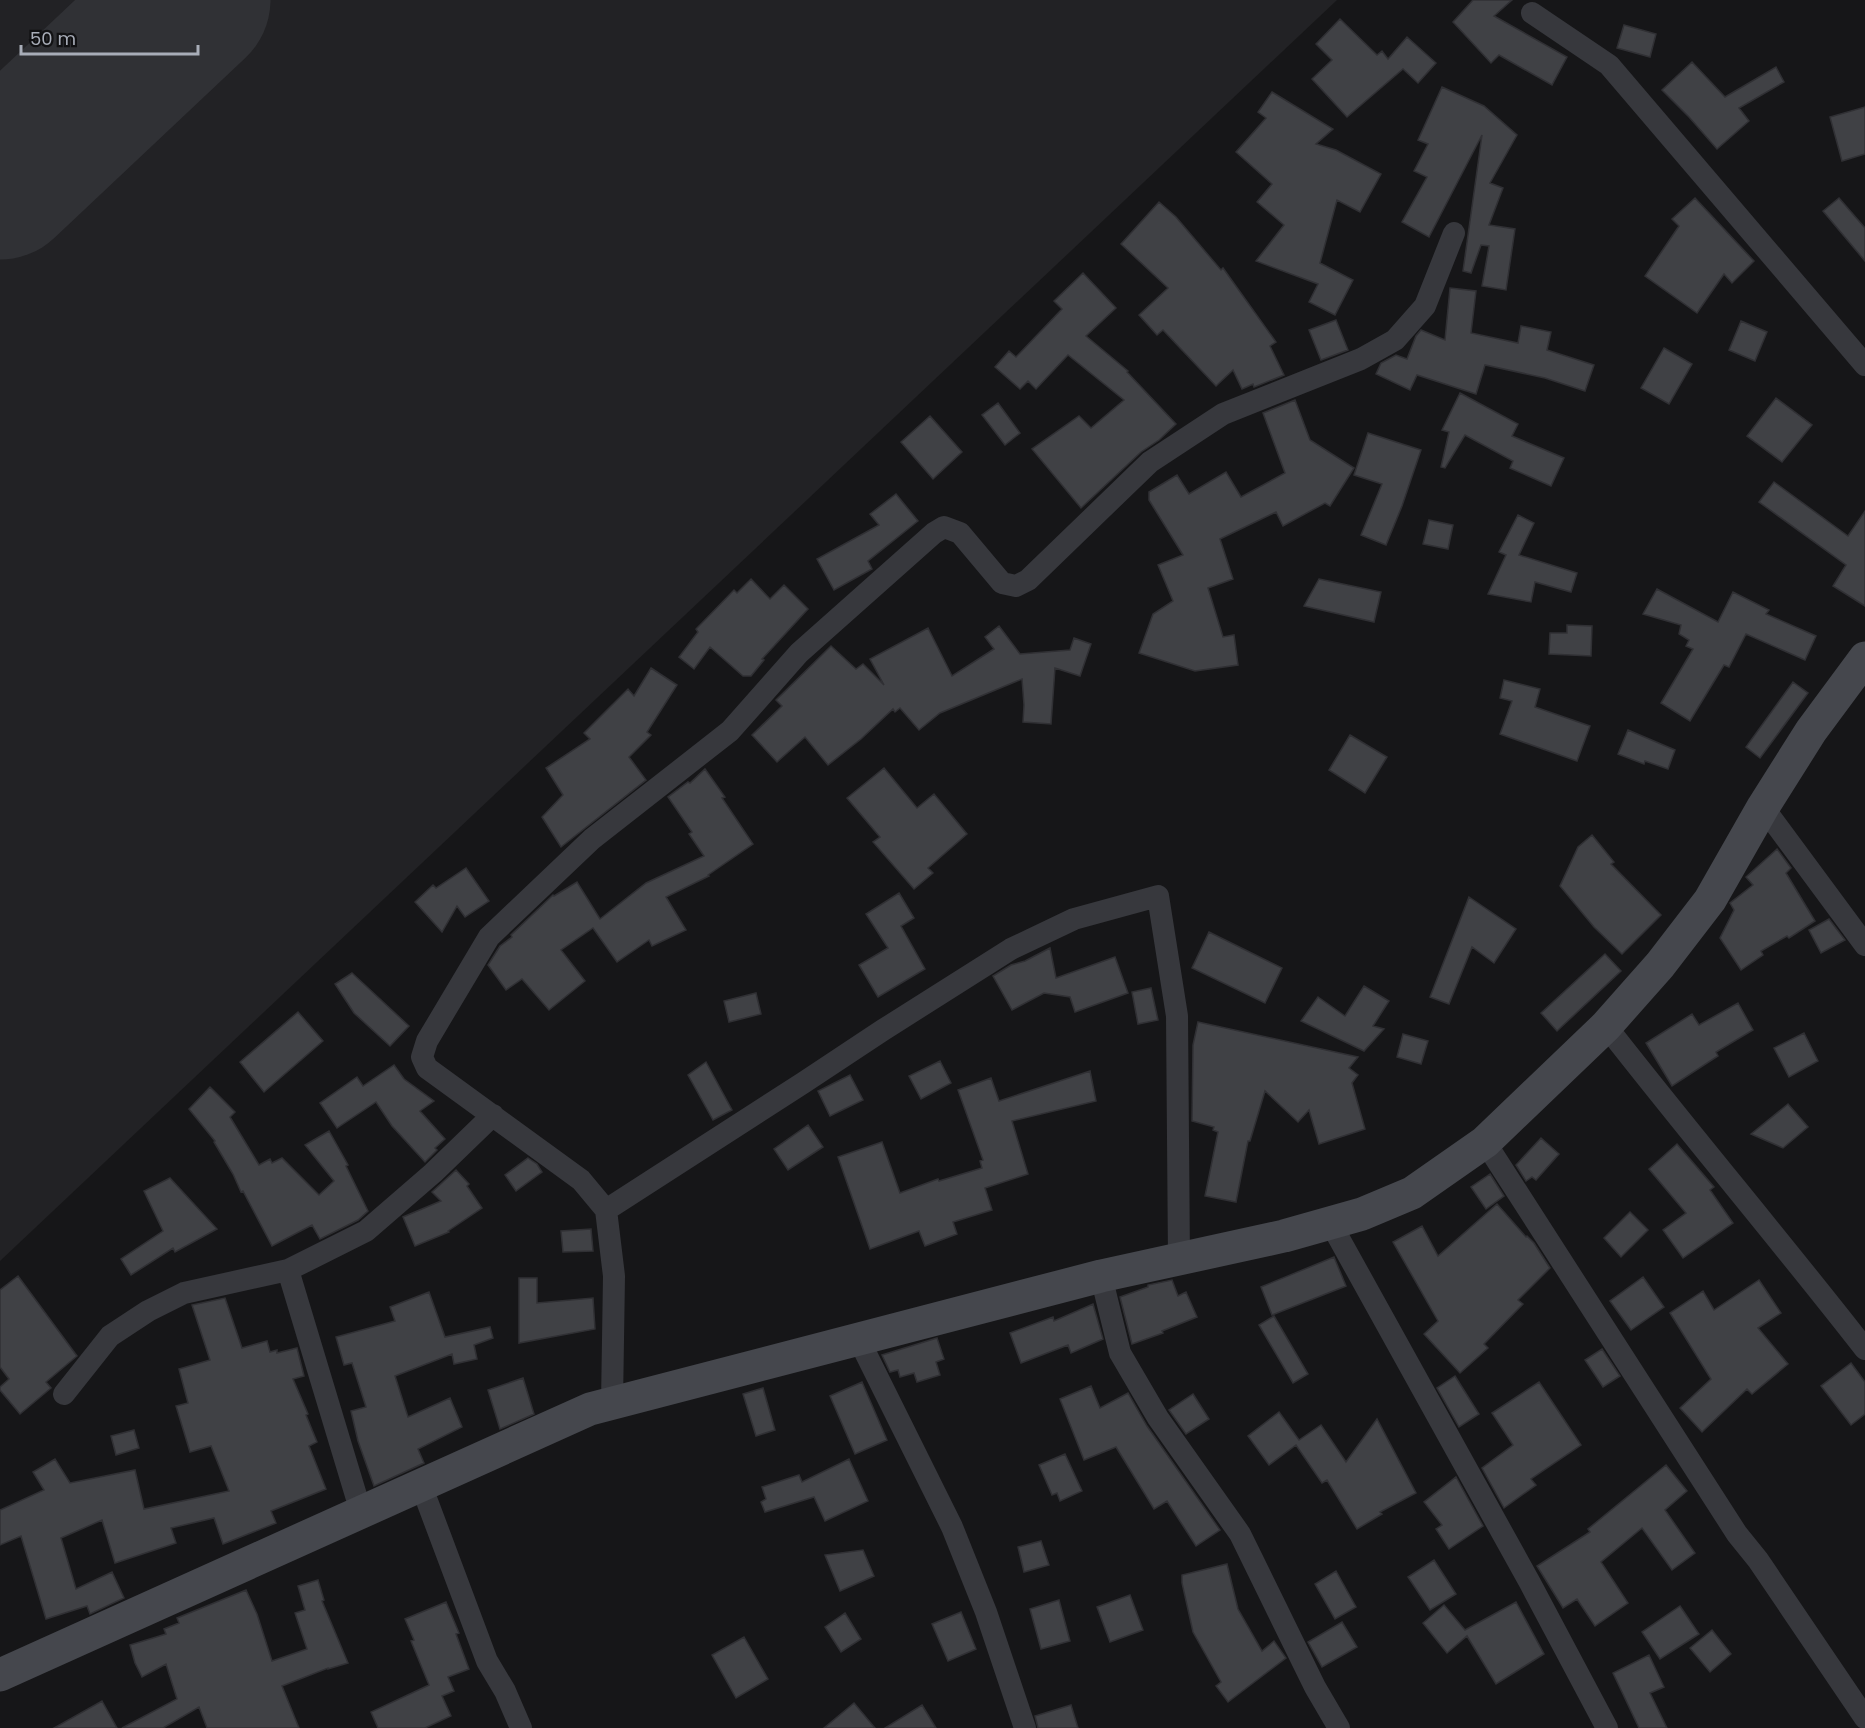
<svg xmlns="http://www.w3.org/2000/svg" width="1865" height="1728" viewBox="0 0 1865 1728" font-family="Poppins,sans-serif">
  <rect width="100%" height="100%" fill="#161618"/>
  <path fill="#222225" d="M 0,0 L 1337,0 L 0,1261 Z"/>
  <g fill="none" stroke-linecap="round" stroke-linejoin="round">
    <path stroke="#303135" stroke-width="159" d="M 0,180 L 191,0"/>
  </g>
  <path fill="#404145" stroke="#303034" stroke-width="1.5" d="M 1473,0 L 1512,0 L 1494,16 L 1567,57 L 1552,85 L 1499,55 L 1491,63 L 1453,22 Z
    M 1340,19 L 1377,55 L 1382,51 L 1388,59 L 1407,37 L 1436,63 L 1418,83 L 1403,69 L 1347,117 L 1312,79 L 1332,60 L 1316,44 Z
    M 1624,25 L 1656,34 L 1650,57 L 1617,48 Z
    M 1692,62 L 1725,97 L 1776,67 L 1784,82 L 1739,108 L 1749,121 L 1717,149 L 1689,117 L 1662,90 Z
    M 1442,87 L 1484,106 L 1517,135 L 1490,183 L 1503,188 L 1489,225 L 1515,229 L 1506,290 L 1482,286 L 1489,246 L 1481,245 L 1471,273 L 1463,271 L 1482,135 L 1429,237 L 1402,222 L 1427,177 L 1414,171 L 1428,144 L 1418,140 Z
    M 1272,92 L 1333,129 L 1316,144 L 1336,150 L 1381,174 L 1360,212 L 1337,200 L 1320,263 L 1353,280 L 1335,315 L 1309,302 L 1318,284 L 1256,261 L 1284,225 L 1257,202 L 1272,184 L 1236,152 L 1266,118 L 1258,112 Z
    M 1865,107 L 1865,154 L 1842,161 L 1830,117 Z
    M 1695,198 L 1754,261 L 1732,283 L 1724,274 L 1697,313 L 1645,276 L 1679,226 L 1672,219 Z
    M 1839,198 L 1865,228 L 1865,261 L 1823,211 Z
    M 1159,202 L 1176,217 L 1221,270 L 1223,268 L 1276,342 L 1270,346 L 1284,375 L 1254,387 L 1253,384 L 1242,389 L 1233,370 L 1216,386 L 1163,330 L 1157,335 L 1139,315 L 1168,288 L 1121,244 Z
    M 1083,273 L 1116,308 L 1086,336 L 1128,371 L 1127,372 L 1176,424 L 1159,440 L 1141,452 L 1081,508 L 1032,449 L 1079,416 L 1091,428 L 1124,400 L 1068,355 L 1036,389 L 1028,381 L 1020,389 L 995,367 L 1009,351 L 1016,357 L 1062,309 L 1054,301 Z
    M 1450,288 L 1476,291 L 1471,333 L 1518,343 L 1521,326 L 1551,332 L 1547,350 L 1594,365 L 1585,391 L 1545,378 L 1485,365 L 1476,394 L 1417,375 L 1410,390 L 1376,374 L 1381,363 L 1396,355 L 1407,359 L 1416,336 L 1421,330 L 1445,340 Z
    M 1336,320 L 1348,350 L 1321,360 L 1309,330 Z
    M 1741,321 L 1767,332 L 1755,361 L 1729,350 Z
    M 1664,348 L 1692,364 L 1669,404 L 1641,388 Z
    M 1460,393 L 1518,424 L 1512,436 L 1564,458 L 1551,486 L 1510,468 L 1513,461 L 1465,435 L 1445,468 L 1441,467 L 1449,432 L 1442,430 Z
    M 1776,398 L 1812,425 L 1782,462 L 1747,436 Z
    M 1295,400 L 1310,440 L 1354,468 L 1330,506 L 1325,503 L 1283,526 L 1276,512 L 1220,539 L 1233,579 L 1208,588 L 1223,637 L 1234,635 L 1238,665 L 1195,671 L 1139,653 L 1153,614 L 1173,601 L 1158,565 L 1183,555 L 1149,500 L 1149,492 L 1177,475 L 1189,494 L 1226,472 L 1241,497 L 1285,473 L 1263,413 Z
    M 998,403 L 1020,433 L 1005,445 L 982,415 Z
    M 930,416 L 962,452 L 933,479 L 901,442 Z
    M 1368,433 L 1421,450 L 1402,506 L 1386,545 L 1361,535 L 1382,484 L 1354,475 Z
    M 1774,482 L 1848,536 L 1865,511 L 1865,606 L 1833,586 L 1846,565 L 1759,502 Z
    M 896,494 L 918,521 L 868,561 L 872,569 L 834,590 L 817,559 L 879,525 L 870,514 Z
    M 1518,515 L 1534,523 L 1519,555 L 1577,573 L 1571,592 L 1535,582 L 1531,602 L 1488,594 L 1506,555 L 1499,552 Z
    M 1429,520 L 1453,525 L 1448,549 L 1423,544 Z
    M 751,579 L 770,599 L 784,585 L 808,609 L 762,659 L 764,660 L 751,676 L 743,676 L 710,647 L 694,669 L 679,657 L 698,632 L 696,629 L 734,590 L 737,593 Z
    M 1319,579 L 1381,592 L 1374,622 L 1304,606 Z
    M 1657,589 L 1718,622 L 1733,592 L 1769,610 L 1766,614 L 1816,636 L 1805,660 L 1746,634 L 1729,667 L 1724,665 L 1690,721 L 1661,703 L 1693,649 L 1686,646 L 1689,640 L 1679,634 L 1681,625 L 1643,614 Z
    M 1567,625 L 1592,626 L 1591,656 L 1549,654 L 1550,633 L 1567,633 Z
    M 999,626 L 1020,654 L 1070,650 L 1074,638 L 1091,644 L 1080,676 L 1055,668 L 1051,724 L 1023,722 L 1024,705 L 1022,679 L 940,713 L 919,730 L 900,708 L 895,712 L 893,709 L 861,739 L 828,765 L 805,737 L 777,762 L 752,735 L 782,706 L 776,700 L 831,646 L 856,669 L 863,664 L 884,685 L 870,659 L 928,628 L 952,676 L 994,649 L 985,637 Z
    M 651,668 L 677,685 L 647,732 L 651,735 L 629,757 L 646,780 L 561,847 L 542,817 L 563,795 L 546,768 L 590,739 L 584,733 L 628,689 L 634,696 Z
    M 1504,680 L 1540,689 L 1535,707 L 1590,726 L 1577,761 L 1500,734 L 1512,701 L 1500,698 Z
    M 1793,682 L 1808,693 L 1760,758 L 1746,747 Z
    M 1628,730 L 1675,750 L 1668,769 L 1645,761 L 1644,764 L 1618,754 Z
    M 1350,735 L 1387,757 L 1365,793 L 1329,770 Z
    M 884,768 L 917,808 L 934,794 L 967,834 L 928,868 L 933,873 L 914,889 L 873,842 L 880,837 L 847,798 Z
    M 705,769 L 725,797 L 722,798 L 753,844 L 708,875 L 709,876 L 666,897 L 686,930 L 652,946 L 649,940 L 617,962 L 593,928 L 561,950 L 585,981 L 549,1010 L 522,979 L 506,990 L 488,965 L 500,946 L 512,937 L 511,935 L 553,895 L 554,896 L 577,882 L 600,919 L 646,883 L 704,856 L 689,834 L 692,832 L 668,797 L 688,782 L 690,783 Z
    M 1592,835 L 1614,862 L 1611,864 L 1661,915 L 1622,954 L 1594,927 L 1560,886 L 1578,847 Z
    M 1777,849 L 1791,868 L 1786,873 L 1815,921 L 1789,938 L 1787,936 L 1761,951 L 1763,955 L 1741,970 L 1720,938 L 1734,910 L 1730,903 L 1753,885 L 1746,877 Z
    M 466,868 L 489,901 L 465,917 L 457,906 L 442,932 L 415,902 L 433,885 L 436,888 Z
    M 899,893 L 914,918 L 901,926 L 925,969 L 878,997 L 859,965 L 888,948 L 866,914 Z
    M 1469,897 L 1516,929 L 1494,963 L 1472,947 L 1449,1004 L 1430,997 Z
    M 1829,919 L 1845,940 L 1821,953 L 1809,930 Z
    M 1209,932 L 1282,968 L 1265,1003 L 1192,968 Z
    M 1050,948 L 1056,978 L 1115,957 L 1128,993 L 1075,1012 L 1070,997 L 1044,993 L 1012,1010 L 993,976 L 1011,965 L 1025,961 Z
    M 1605,954 L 1621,971 L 1557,1031 L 1541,1013 Z
    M 352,973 L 409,1026 L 390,1046 L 354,1013 L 335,984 Z
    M 1364,986 L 1389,1001 L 1373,1026 L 1384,1029 L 1364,1051 L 1301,1021 L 1318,997 L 1345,1016 Z
    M 1151,988 L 1158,1020 L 1138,1024 L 1132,992 Z
    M 756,993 L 761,1014 L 729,1022 L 724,1001 Z
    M 1738,1003 L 1753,1030 L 1716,1052 L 1718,1056 L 1672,1086 L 1646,1043 L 1692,1014 L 1699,1025 Z
    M 298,1012 L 323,1041 L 264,1092 L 240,1062 Z
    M 1198,1022 L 1358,1057 L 1349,1068 L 1358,1075 L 1352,1083 L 1365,1129 L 1319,1144 L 1309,1110 L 1298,1122 L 1265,1091 L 1250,1141 L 1248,1141 L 1236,1202 L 1205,1196 L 1218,1132 L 1213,1130 L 1214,1127 L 1192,1121 L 1193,1045 Z
    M 1804,1033 L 1818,1061 L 1789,1077 L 1774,1048 Z
    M 1403,1034 L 1428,1041 L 1421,1064 L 1397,1057 Z
    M 940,1061 L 951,1083 L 921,1099 L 909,1076 Z
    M 706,1062 L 732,1110 L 713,1120 L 688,1075 Z
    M 394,1065 L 404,1079 L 434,1101 L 420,1111 L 445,1139 L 435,1148 L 437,1150 L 425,1162 L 392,1126 L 376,1102 L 337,1128 L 320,1103 L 357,1077 L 363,1086 Z
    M 1090,1071 L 1096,1101 L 1012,1121 L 1028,1174 L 985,1188 L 992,1210 L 953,1222 L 957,1234 L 925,1246 L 919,1231 L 870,1249 L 838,1157 L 882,1142 L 900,1193 L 938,1179 L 939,1181 L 982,1168 L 980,1161 L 983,1160 L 958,1090 L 991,1078 L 999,1101 Z
    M 850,1075 L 863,1100 L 830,1116 L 818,1091 Z
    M 210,1087 L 235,1112 L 230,1117 L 259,1165 L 270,1159 L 272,1163 L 282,1158 L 319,1195 L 334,1181 L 305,1145 L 329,1131 L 348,1165 L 346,1166 L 368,1211 L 358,1220 L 320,1239 L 312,1225 L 272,1246 L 243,1191 L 241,1192 L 233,1174 L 214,1142 L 215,1141 L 189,1109 Z
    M 1788,1104 L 1808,1127 L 1783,1148 L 1751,1134 Z
    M 808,1125 L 823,1147 L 788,1170 L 774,1149 Z
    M 1541,1138 L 1559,1154 L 1536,1180 L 1532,1177 L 1526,1181 L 1516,1165 Z
    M 1677,1144 L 1714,1187 L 1710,1190 L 1733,1223 L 1683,1258 L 1663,1230 L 1686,1213 L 1649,1169 Z
    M 528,1158 L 537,1164 L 542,1172 L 516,1191 L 505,1175 Z
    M 456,1170 L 469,1184 L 467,1186 L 482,1208 L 448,1231 L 449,1232 L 415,1246 L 403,1217 L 441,1201 L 432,1192 Z
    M 1490,1174 L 1504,1196 L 1486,1209 L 1471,1187 Z
    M 170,1178 L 217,1229 L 175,1252 L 173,1248 L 131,1275 L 121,1259 L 163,1231 L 144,1191 Z
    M 1497,1204 L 1526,1237 L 1527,1236 L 1534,1243 L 1550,1268 L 1518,1300 L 1523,1304 L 1484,1344 L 1488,1348 L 1460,1373 L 1424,1334 L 1438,1321 L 1393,1242 L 1422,1226 L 1438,1256 Z
    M 1630,1212 L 1648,1230 L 1621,1257 L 1604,1238 Z
    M 591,1229 L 593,1251 L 563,1252 L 561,1231 Z
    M 1334,1257 L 1346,1286 L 1272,1315 L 1261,1287 Z
    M 18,1276 L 77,1356 L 46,1382 L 51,1388 L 20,1414 L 0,1390 L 0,1387 L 9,1379 L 0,1367 L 0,1290 Z
    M 1643,1277 L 1664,1307 L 1631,1330 L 1610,1301 Z
    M 519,1278 L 537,1278 L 537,1303 L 593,1298 L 595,1329 L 519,1343 Z
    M 1172,1280 L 1178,1296 L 1186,1292 L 1197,1317 L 1162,1331 L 1163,1333 L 1132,1344 L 1120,1297 L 1148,1287 L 1148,1285 Z
    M 1759,1280 L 1781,1313 L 1758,1328 L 1788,1364 L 1752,1394 L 1747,1389 L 1702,1432 L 1680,1408 L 1711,1379 L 1670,1313 L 1703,1291 L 1714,1310 Z
    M 429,1292 L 445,1337 L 490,1327 L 493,1338 L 474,1345 L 477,1359 L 454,1364 L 452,1354 L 395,1376 L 408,1417 L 450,1398 L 462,1427 L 418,1449 L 424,1463 L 374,1486 L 358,1441 L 351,1411 L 366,1407 L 352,1363 L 344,1365 L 336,1337 L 395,1321 L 390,1307 Z
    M 225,1298 L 242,1348 L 267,1341 L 270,1352 L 277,1350 L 277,1353 L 297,1348 L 304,1376 L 293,1379 L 308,1414 L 306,1415 L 317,1442 L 309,1446 L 326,1489 L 271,1511 L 276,1523 L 223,1544 L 214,1518 L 171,1528 L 176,1543 L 115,1563 L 102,1520 L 61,1538 L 76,1589 L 112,1572 L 124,1598 L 90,1614 L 87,1606 L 46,1619 L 21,1536 L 0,1545 L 0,1510 L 44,1490 L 33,1472 L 55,1459 L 70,1483 L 135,1470 L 144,1509 L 229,1491 L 211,1446 L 190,1452 L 176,1406 L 188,1403 L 179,1369 L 210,1360 L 192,1305 Z
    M 1093,1304 L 1103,1339 L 1071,1353 L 1068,1345 L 1021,1363 L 1010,1333 L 1053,1317 L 1054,1321 Z
    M 1274,1316 L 1308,1374 L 1293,1383 L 1259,1325 Z
    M 937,1338 L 944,1359 L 936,1362 L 940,1375 L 917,1382 L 914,1373 L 900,1377 L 898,1370 L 890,1372 L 882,1355 Z
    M 1602,1349 L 1620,1376 L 1603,1387 L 1585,1360 Z
    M 1851,1363 L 1865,1382 L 1865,1414 L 1851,1425 L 1821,1386 Z
    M 1455,1376 L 1479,1414 L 1459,1427 L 1437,1388 Z
    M 523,1378 L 534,1414 L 500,1429 L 488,1390 Z
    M 862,1382 L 887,1440 L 855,1454 L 830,1396 Z
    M 1539,1382 L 1581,1445 L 1531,1479 L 1536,1485 L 1504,1508 L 1482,1468 L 1513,1445 L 1492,1413 Z
    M 1091,1386 L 1100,1408 L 1128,1393 L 1147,1426 L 1220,1530 L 1196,1546 L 1167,1501 L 1154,1509 L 1116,1447 L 1084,1460 L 1060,1399 Z
    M 763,1388 L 775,1430 L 756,1436 L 743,1394 Z
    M 1193,1394 L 1209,1419 L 1186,1434 L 1169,1410 Z
    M 1279,1412 L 1299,1440 L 1321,1425 L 1346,1462 L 1377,1419 L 1416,1493 L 1380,1512 L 1382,1514 L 1357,1529 L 1327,1480 L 1322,1483 L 1296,1445 L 1269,1465 L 1248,1436 Z
    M 134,1430 L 139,1448 L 116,1455 L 111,1436 Z
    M 1065,1454 L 1082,1491 L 1060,1501 L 1057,1493 L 1052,1495 L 1039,1465 Z
    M 849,1459 L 868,1501 L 825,1521 L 814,1497 L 765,1512 L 761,1502 L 766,1499 L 762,1487 L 799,1475 L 802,1482 Z
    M 1666,1465 L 1687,1491 L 1665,1510 L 1695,1553 L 1672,1570 L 1642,1528 L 1601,1562 L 1628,1603 L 1595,1626 L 1577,1599 L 1563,1608 L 1537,1566 L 1590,1532 L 1588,1529 Z
    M 1456,1477 L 1483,1526 L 1449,1549 L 1436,1529 L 1442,1525 L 1424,1502 Z
    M 1041,1541 L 1049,1565 L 1024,1572 L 1018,1547 Z
    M 863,1550 L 874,1576 L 840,1591 L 825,1555 Z
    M 1434,1560 L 1456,1594 L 1430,1610 L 1408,1577 Z
    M 1227,1564 L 1238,1609 L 1262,1651 L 1274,1641 L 1286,1658 L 1228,1702 L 1216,1686 L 1221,1682 L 1193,1632 L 1182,1583 L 1182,1575 Z
    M 1336,1571 L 1356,1607 L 1335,1619 L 1315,1584 Z
    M 318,1580 L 324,1600 L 322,1601 L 348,1663 L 328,1669 L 328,1668 L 282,1686 L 299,1728 L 207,1728 L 199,1707 L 163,1728 L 122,1728 L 177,1699 L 166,1664 L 142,1677 L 135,1663 L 130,1645 L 166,1634 L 164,1629 L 179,1623 L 177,1618 L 246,1590 L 257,1614 L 272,1661 L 307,1649 L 295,1613 L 305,1610 L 298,1586 Z
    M 1130,1595 L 1143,1630 L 1110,1642 L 1097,1607 Z
    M 1059,1600 L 1070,1641 L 1041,1649 L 1030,1609 Z
    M 446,1602 L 459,1633 L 456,1634 L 469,1669 L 448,1677 L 454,1691 L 442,1696 L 451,1716 L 425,1728 L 378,1728 L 371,1712 L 429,1685 L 411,1641 L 414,1640 L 405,1619 Z
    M 1516,1602 L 1544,1654 L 1496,1684 L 1467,1636 L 1447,1653 L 1423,1623 L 1444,1605 L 1465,1630 Z
    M 1680,1606 L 1699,1634 L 1660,1659 L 1642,1632 Z
    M 961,1612 L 976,1649 L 948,1661 L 932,1624 Z
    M 845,1613 L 861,1639 L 841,1652 L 825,1627 Z
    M 1342,1622 L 1357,1647 L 1322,1667 L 1308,1642 Z
    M 1712,1630 L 1731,1654 L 1710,1672 L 1690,1648 Z
    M 744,1637 L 768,1679 L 736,1698 L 712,1655 Z
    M 1649,1655 L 1664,1687 L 1650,1693 L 1667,1728 L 1639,1728 L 1613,1673 Z
    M 102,1701 L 117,1728 L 54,1728 Z
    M 854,1703 L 875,1728 L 824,1728 Z
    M 922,1705 L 936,1728 L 885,1728 Z
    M 1071,1705 L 1078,1728 L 1038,1728 L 1035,1716 Z"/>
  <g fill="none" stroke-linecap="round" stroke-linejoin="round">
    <path stroke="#37383d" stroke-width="22" d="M 1532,13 L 1609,65 L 1865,365
      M 1763,807 L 1865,945
      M 1606,1026 C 1691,1135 1780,1240 1865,1349
      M 1485,1142 L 1737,1534 L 1758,1560 L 1865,1718
      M 606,1210 L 803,1083 L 883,1030 L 1011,949 L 1074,919 L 1158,896 L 1177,1016 L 1179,1260
      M 1331,1224 L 1530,1583 L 1607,1728
      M 1101,1276 L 1120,1353 L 1158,1418 L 1240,1534 L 1315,1687 L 1339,1728
      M 858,1338 L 952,1527 L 986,1612 L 1025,1728
      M 64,1394 L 110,1336 L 148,1311 L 184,1293 L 288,1270
      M 612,1403 L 614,1276 L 606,1210 L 581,1180 L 427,1068 L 422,1057 L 427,1041 L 489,937 L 592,839 L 730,731 L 799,653 L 934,533 L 944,527 L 960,533 L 1002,583 L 1016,586 L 1028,580 L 1150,462 L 1223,414 L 1361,359 L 1395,340 L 1425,306 L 1454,233
      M 421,1485 L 487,1661 L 505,1691 L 521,1728
      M 361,1512 L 288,1270 L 366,1231 L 433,1173 L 493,1115"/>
    <path stroke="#45474d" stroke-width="33" d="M 0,1675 L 590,1409 L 1101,1276 L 1284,1236 L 1362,1214 L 1412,1193 L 1485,1142 L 1606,1026 L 1660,965 L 1710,900 L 1763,807 L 1811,731 L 1865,658"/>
  </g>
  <path d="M21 45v9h177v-9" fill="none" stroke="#a8adb8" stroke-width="3"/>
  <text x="30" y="45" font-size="18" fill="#a8adb8" stroke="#111113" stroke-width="4.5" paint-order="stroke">50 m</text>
</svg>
